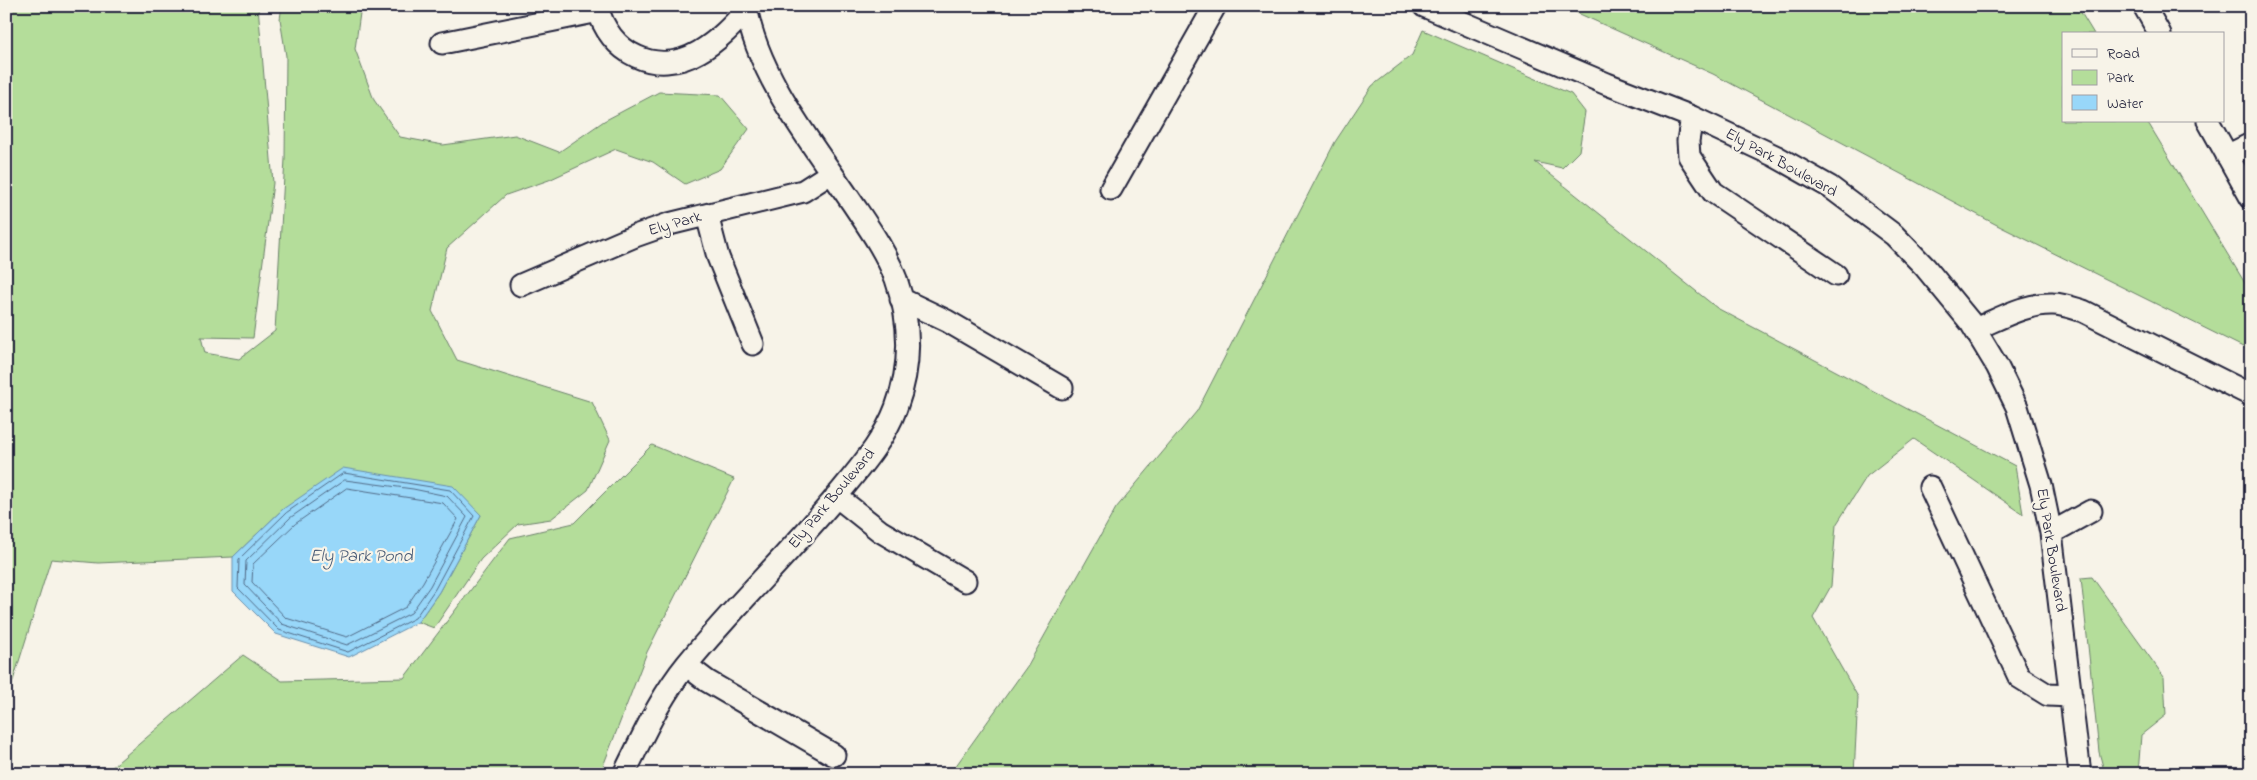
<svg xmlns="http://www.w3.org/2000/svg" width="2257" height="780" viewBox="0 0 2257 780" font-family="'Indie Flower',sans-serif">
  <rect width="100%" height="100%" fill="#f7f3e8"/>
  <filter id="ink" filterUnits="userSpaceOnUse"><feTurbulence type="fractalNoise" baseFrequency=".02" numOctaves="2"/><feDisplacementMap in="SourceGraphic" scale="10" xChannelSelector="R" yChannelSelector="G"/><feConvolveMatrix kernelMatrix="1 2 1 2 8 2 1 2 1" color-interpolation-filters="sRGB"/></filter>
  <g filter="url(#ink)">
    <path fill="#b4dd9a" stroke="#6b806a" d="M 6,6 L 258,6 L 273,183 L 253,338 L 201,337 L 205,353 L 239,359 L 275,331 L 285,159 L 286,56 L 280,19 L 282,6 L 361,6 L 355,49 L 374,100 L 400,137 L 443,145 L 515,135 L 559,152 L 604,121 L 659,92 L 720,95 L 749,129 L 720,169 L 685,184 L 653,162 L 616,149 L 549,180 L 506,195 L 447,248 L 432,311 L 457,360 L 592,402 L 610,440 L 588,490 L 551,519 L 518,524 L 481,559 L 434,628 L 418,622 L 439,592 L 481,515 L 283,509 L 233,557 L 98,563 L 51,559 L 6,703 Z
      M 1562,6 L 2077,6 L 2094,34 L 2063,34 L 2063,121 L 2147,121 L 2251,293 L 2251,351 L 1997,225 L 1713,74 Z
      M 1423,30 L 1571,94 L 1585,112 L 1579,151 L 1562,168 L 1535,162 L 1717,308 L 2015,466 L 2023,514 L 1914,439 L 1867,476 L 1836,525 L 1831,586 L 1813,618 L 1858,697 L 1854,774 L 950,774 L 1028,665 L 1116,508 L 1197,411 L 1335,142 L 1372,86 L 1412,55 Z
      M 652,445 L 734,479 L 647,652 L 600,774 L 104,774 L 243,655 L 282,681 L 404,678 L 510,538 L 574,523 Z
      M 2092,577 L 2164,677 L 2166,715 L 2141,735 L 2138,774 L 2105,774 L 2099,752 L 2081,578 Z"/>
    <path fill="#98d7f9" stroke="#698fad" d="M 343,468 L 453,486 L 481,515 L 439,592 L 418,622 L 349,657 L 276,634 L 233,591 L 233,557 L 283,509 Z"/>
    <g fill="none" stroke-linecap="round" stroke-linejoin="round">
      <path stroke="#516a87" stroke-width="1" d="M 344,473 L 450,490 L 474,516 L 435,589 L 415,618 L 348,652 L 279,630 L 238,588 L 239,559 L 286,513 Z
        M 345,480 L 413,489 L 447,496 L 467,517 L 430,586 L 411,613 L 347,645 L 282,624 L 245,585 L 246,561 L 290,518 Z
        M 347,488 L 443,503 L 458,519 L 423,582 L 406,607 L 347,637 L 286,618 L 252,582 L 253,564 L 295,524 Z"/>
      <defs>
        <path id="minor" d="M 597,6 C 609,54 656,77 699,52 C 718,41 732,26 746,11
          M 1424,6 L 1607,84 L 1692,117 L 1775,156 L 1830,187 L 1894,235 L 1925,267 L 1971,323 L 1997,366 L 2017,407 L 2041,485 L 2051,533 L 2080,774
          M 2144,6 L 2160,34
          M 442,43 L 599,11
          M 1692,117 L 1688,141 L 1689,156 L 1713,192 L 1836,275
          M 2208,121 L 2251,198
          M 2227,156 L 2251,144
          M 1111,189 L 1215,6
          M 707,215 L 718,257 L 753,344
          M 521,285 L 635,236 L 669,224 L 803,191 L 831,173
          M 901,299 L 947,321 L 1062,388
          M 1975,329 C 1999,319 2026,303 2053,304 C 2063,304 2073,308 2083,311 L 2251,395
          M 1930,487 L 2019,677 L 2048,695 L 2071,696
          M 836,496 L 880,531 L 965,581
          M 2051,533 L 2091,511
          M 686,665 L 707,681 L 834,755
          M 624,774 C 643,736 660,697 687,664 C 736,604 792,551 841,491 C 862,465 884,440 896,408 C 912,365 911,322 896,279 C 886,252 869,228 853,204 C 814,146 757,76 746,6"/>
      </defs>
      <use href="#minor" stroke="#22223b" stroke-width="25"/>
      <use href="#minor" stroke="#f7f3e8" stroke-width="21"/>
    </g>
  </g>
  <g text-anchor="middle" dominant-baseline="central" stroke-width="4.5" stroke-linejoin="round" paint-order="stroke">
    <g font-size="16" fill="#22223b" stroke="#f7f3e8">
      <text transform="translate(1781 163) rotate(29)">Ely Park Boulevard</text>
      <text transform="translate(675 224) rotate(-16)">Ely Park</text>
      <text transform="translate(832 499) rotate(-50)">Ely Park Boulevard</text>
      <text transform="translate(2051 550) rotate(81)">Ely Park Boulevard</text>
    </g>
    <g font-size="18" font-style="italic" fill="#455874" stroke="#f7f3e8">
      <text x="361" y="557">Ely Park Pond</text>
    </g>
  </g>
  <rect width="2257" height="780" fill="none" stroke="#f7f3e8" stroke-width="25"/>
  <rect x="12" y="12" width="2232" height="755" fill="none" stroke="#22223b" stroke-width="2" filter="url(#ink)"/>
  <rect x="2062" y="32" width="162" height="90" fill="#f7f3e8" stroke="#a29fa3"/>
  <rect x="2072" y="49" width="25" height="8" fill="#f7f3e8" stroke="#a29fa3"/>
  <text x="2107" y="58" font-size="15" fill="#22223b">Road</text>
  <rect x="2072" y="70" width="25" height="15" fill="#b4dd9a" stroke="#a29fa3"/>
  <text x="2107" y="82" font-size="15" fill="#22223b">Park</text>
  <rect x="2072" y="95" width="25" height="15" fill="#98d7f9" stroke="#a29fa3"/>
  <text x="2107" y="108" font-size="15" fill="#22223b">Water</text>
</svg>
